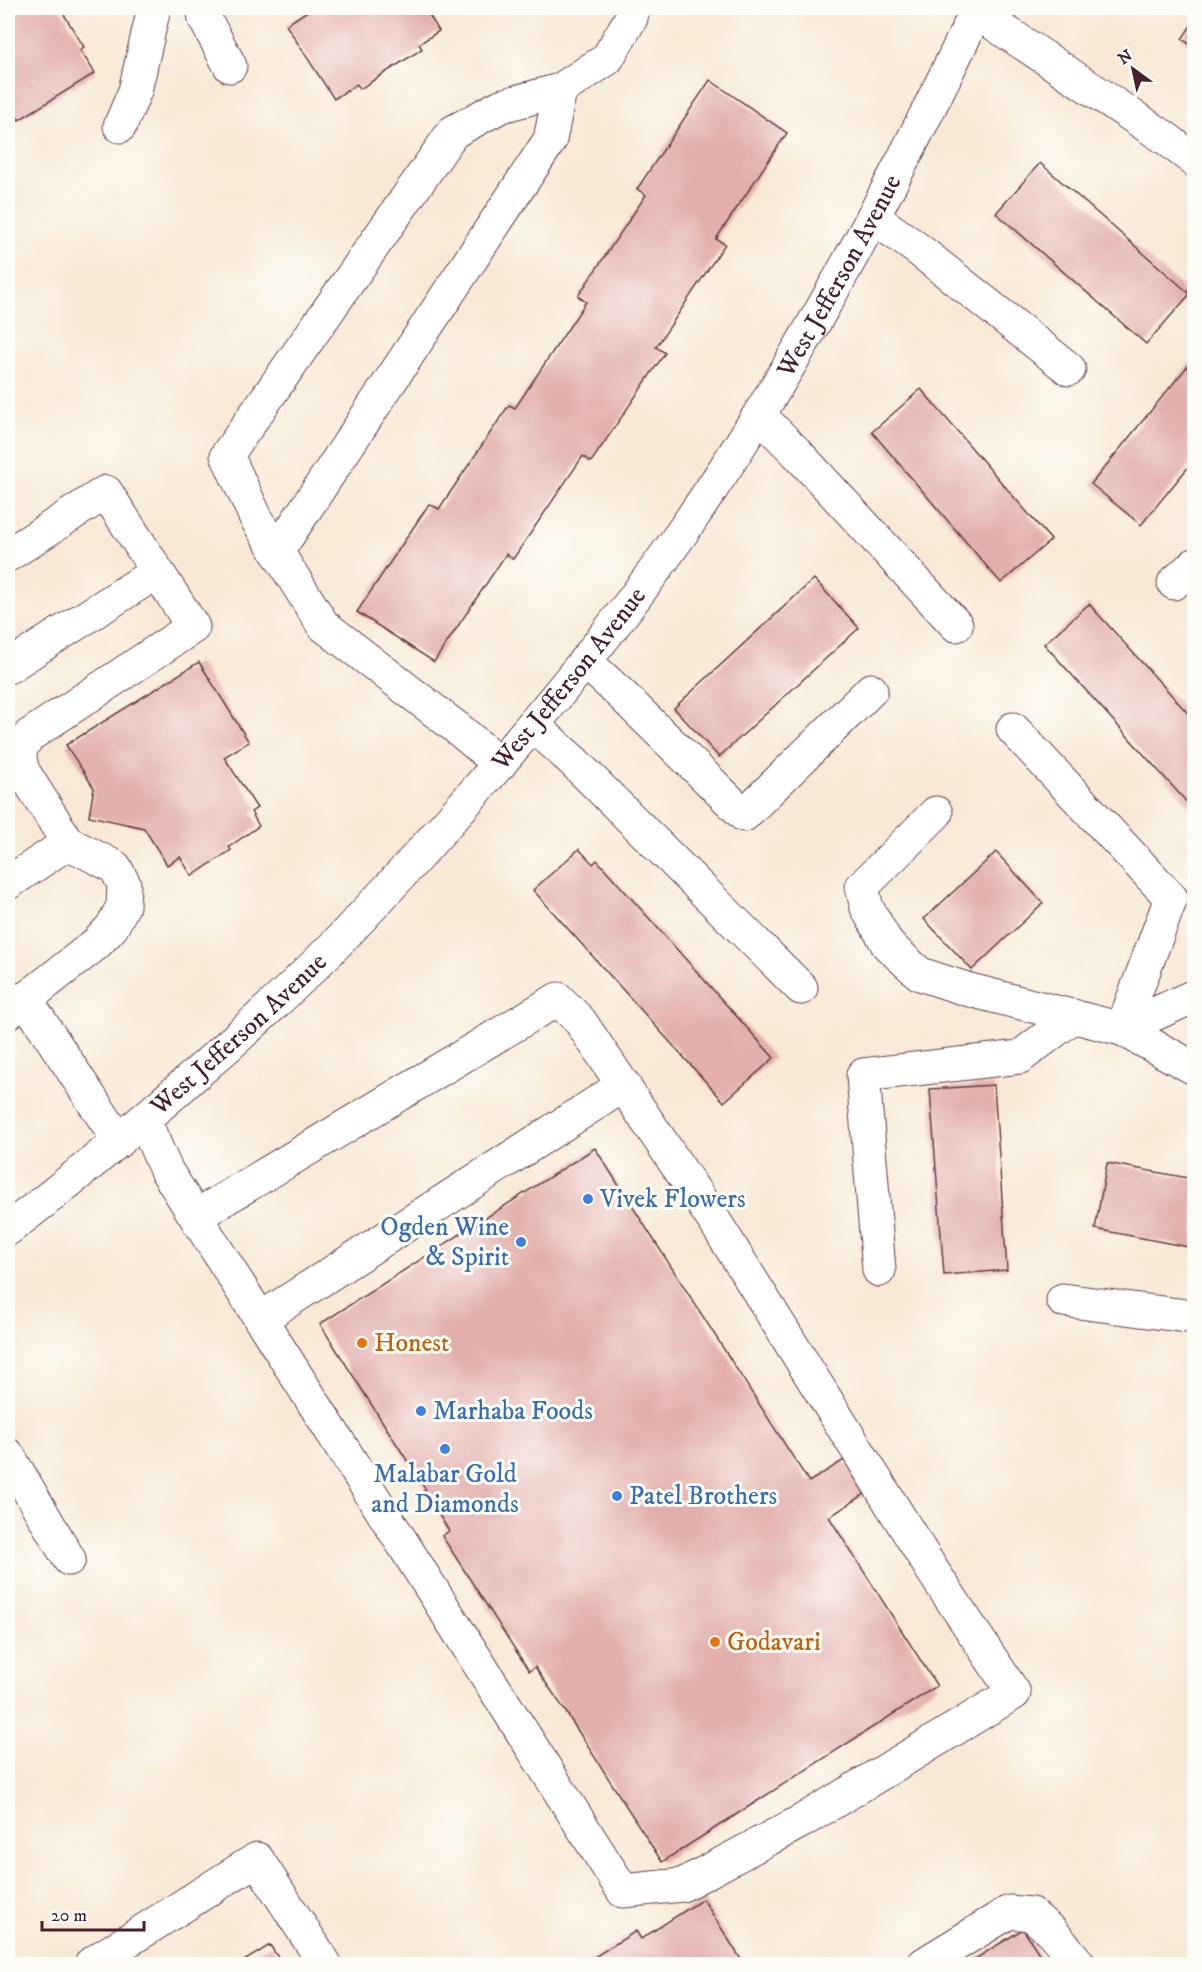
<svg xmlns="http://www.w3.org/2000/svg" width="1202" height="1972" viewBox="0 0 1202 1972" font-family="'IM FELL DW Pica',serif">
  <rect width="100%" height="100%" fill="#fdfcf7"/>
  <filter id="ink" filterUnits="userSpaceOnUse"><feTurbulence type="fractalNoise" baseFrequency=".0167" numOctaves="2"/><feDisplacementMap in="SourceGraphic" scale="12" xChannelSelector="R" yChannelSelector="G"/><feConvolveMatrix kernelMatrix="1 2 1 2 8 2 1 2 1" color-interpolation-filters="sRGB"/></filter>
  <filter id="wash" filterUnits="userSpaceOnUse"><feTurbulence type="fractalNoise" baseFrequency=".008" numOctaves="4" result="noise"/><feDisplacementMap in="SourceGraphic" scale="24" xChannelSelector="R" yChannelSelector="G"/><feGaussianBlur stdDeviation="1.35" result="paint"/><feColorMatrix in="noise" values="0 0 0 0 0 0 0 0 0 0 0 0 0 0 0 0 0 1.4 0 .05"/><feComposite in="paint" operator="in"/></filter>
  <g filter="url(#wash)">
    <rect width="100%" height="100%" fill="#f7e9d5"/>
    <g id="blocks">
      <path fill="#e3afac" d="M 8,8 L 60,8 L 84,47 L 80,50 L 95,73 L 19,120 L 8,102 Z
        M 308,8 L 425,8 L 439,31 L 419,44 L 422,49 L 360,89 L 357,84 L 334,99 L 286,25 L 309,10 Z
        M 1194,21 L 1194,47 L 1182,39 Z
        M 710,80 L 787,133 L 716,239 L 725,244 L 656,347 L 665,353 L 591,462 L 583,456 L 513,559 L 506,554 L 434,662 L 357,612 L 429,504 L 439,509 L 509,405 L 515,408 L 586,302 L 578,296 L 646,195 L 637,189 Z
        M 1040,163 L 1190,294 L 1146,344 L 996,213 Z
        M 1194,358 L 1194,460 L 1141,525 L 1091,484 Z
        M 921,389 L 1051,540 L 1001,583 L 872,432 Z
        M 814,579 L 859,628 L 719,757 L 674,708 Z
        M 1089,604 L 1194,720 L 1194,810 L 1044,644 Z
        M 199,662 L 249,742 L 224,757 L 257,808 L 251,812 L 259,826 L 229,847 L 231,850 L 192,876 L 180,857 L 167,865 L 144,828 L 89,816 L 94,788 L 66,745 Z
        M 579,849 L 593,864 L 597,860 L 774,1058 L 724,1102 L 533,890 Z
        M 996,852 L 1043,903 L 972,970 L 924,919 Z
        M 994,1085 L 1007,1270 L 944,1275 L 930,1089 Z
        M 595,1148 L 809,1482 L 844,1460 L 865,1494 L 829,1517 L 937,1686 L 662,1862 L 562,1706 L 535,1667 L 529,1671 L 442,1536 L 449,1531 L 424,1491 L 426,1490 L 320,1324 Z
        M 1107,1163 L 1194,1179 L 1194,1248 L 1095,1229 Z
        M 703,1899 L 744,1964 L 583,1964 L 636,1931 L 641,1939 Z
        M 1023,1929 L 1046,1964 L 967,1964 Z
        M 270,1945 L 282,1964 L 239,1964 Z"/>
    </g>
  </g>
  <g filter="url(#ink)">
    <use href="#blocks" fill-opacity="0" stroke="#643d44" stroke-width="1.5"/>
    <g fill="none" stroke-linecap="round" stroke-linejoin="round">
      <defs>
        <g id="minor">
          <path d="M 203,8 L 205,19 L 230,66"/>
          <path d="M 970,8 L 1167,139 L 1194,160"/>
          <path d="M 120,126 L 135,91 L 154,8"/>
          <path d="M 873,217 L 919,250 L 1069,369"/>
          <path d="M 759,415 L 797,453 L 956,625"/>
          <path d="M 277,552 L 550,140 L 560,90"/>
          <path d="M 8,555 L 106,492 L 193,627 L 30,735 C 19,747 18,755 23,771 L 68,843 L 115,867 L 124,884 L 123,906 L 112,927 L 96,944 L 8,1013"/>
          <path d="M 1174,583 L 1194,565"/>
          <path d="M 585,661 L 624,697 L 744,815 L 871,690"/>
          <path d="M 8,667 L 157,572"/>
          <path d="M 533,725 L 573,761 L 801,988"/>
          <path d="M 1013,729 L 1171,898 L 1122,1029"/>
          <path d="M 500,764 L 457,728 L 323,625 L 256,518 L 227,455 L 453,132 L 501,106 L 560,90 L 607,59 L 631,18 L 633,8"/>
          <path d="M 936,813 L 862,887 L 867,908 L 888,945 L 920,974 L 966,989 L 1122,1029 L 1194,1068"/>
          <path d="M 8,883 L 68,843"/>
          <path d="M 25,998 L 119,1141"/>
          <path d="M 1122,1029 L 1194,996"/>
          <path d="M 144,1120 L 166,1170 L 623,1891 L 682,1885 L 802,1821 L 1014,1693 L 934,1573 L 717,1225 L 580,1021 L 558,999 L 196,1216"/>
          <path id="s1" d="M 8,1229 C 73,1180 136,1127 197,1073 C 243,1033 288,992 331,949 C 377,902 421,853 465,803 C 542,716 616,627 683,531 C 797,366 892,189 978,8"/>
          <path d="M 879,1270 L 863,1075 L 1020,1057 L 1074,1016"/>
          <path d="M 1063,1300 L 1194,1317"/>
          <path d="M 260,1319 L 624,1085"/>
          <path d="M 8,1455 L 69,1559"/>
          <path d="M 91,1964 L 257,1859 L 325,1964"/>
          <path d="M 924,1964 L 1009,1912 L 1031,1914 L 1052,1932 L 1079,1964"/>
        </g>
      </defs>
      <use href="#minor" stroke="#643d44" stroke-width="35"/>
      <use href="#minor" stroke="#fff" stroke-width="33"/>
    </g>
  </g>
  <g fill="#3f7fe0" stroke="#fdfcf7" stroke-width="2">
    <circle cx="588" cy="1199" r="6"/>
    <circle cx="521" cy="1242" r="6"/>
    <circle cx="421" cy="1411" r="6"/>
    <circle cx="445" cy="1449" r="6"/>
    <circle cx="617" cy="1496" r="6"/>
  </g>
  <g fill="#e8710a" stroke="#fdfcf7" stroke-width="2">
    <circle cx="362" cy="1343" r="6"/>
    <circle cx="715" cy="1642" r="6"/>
  </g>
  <g text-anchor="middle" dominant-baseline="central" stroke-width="6" stroke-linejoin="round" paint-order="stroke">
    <g font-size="26" fill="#4a1f2b" stroke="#fdfcf7">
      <text stroke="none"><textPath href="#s1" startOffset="1274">West Jefferson Avenue</textPath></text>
      <text stroke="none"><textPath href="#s1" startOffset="788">West Jefferson Avenue</textPath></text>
      <text stroke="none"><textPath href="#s1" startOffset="302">West Jefferson Avenue</textPath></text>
    </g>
    <g font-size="26" fill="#366cbe" stroke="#fdfcf7" text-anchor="start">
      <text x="600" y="1199">Vivek Flowers</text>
      <text x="509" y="1227" text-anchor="end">Ogden Wine<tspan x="509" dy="30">&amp; Spirit</tspan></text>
      <text x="433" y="1411">Marhaba Foods</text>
      <text x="445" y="1474" text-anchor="middle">Malabar Gold<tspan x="445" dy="30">and Diamonds</tspan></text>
      <text x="629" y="1496">Patel Brothers</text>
    </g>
    <g font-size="26" fill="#c56008" stroke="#fdfcf7" text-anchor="start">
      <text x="374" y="1343">Honest</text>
      <text x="727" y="1642">Godavari</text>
    </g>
  </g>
  <rect width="1202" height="1972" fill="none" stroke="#fdfcf7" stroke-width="30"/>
  <g transform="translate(1133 69) rotate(327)" stroke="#fdfcf7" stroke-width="4.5" paint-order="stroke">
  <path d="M0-4.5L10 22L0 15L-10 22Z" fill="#4a1f2b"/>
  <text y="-9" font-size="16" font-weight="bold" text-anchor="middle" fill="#4a1f2b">N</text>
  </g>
  <path d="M42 1921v9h102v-9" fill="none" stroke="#4a1f2b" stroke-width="3"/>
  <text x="51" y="1921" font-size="18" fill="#4a1f2b" stroke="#fdfcf7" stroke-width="4.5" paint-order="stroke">20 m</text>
</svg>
